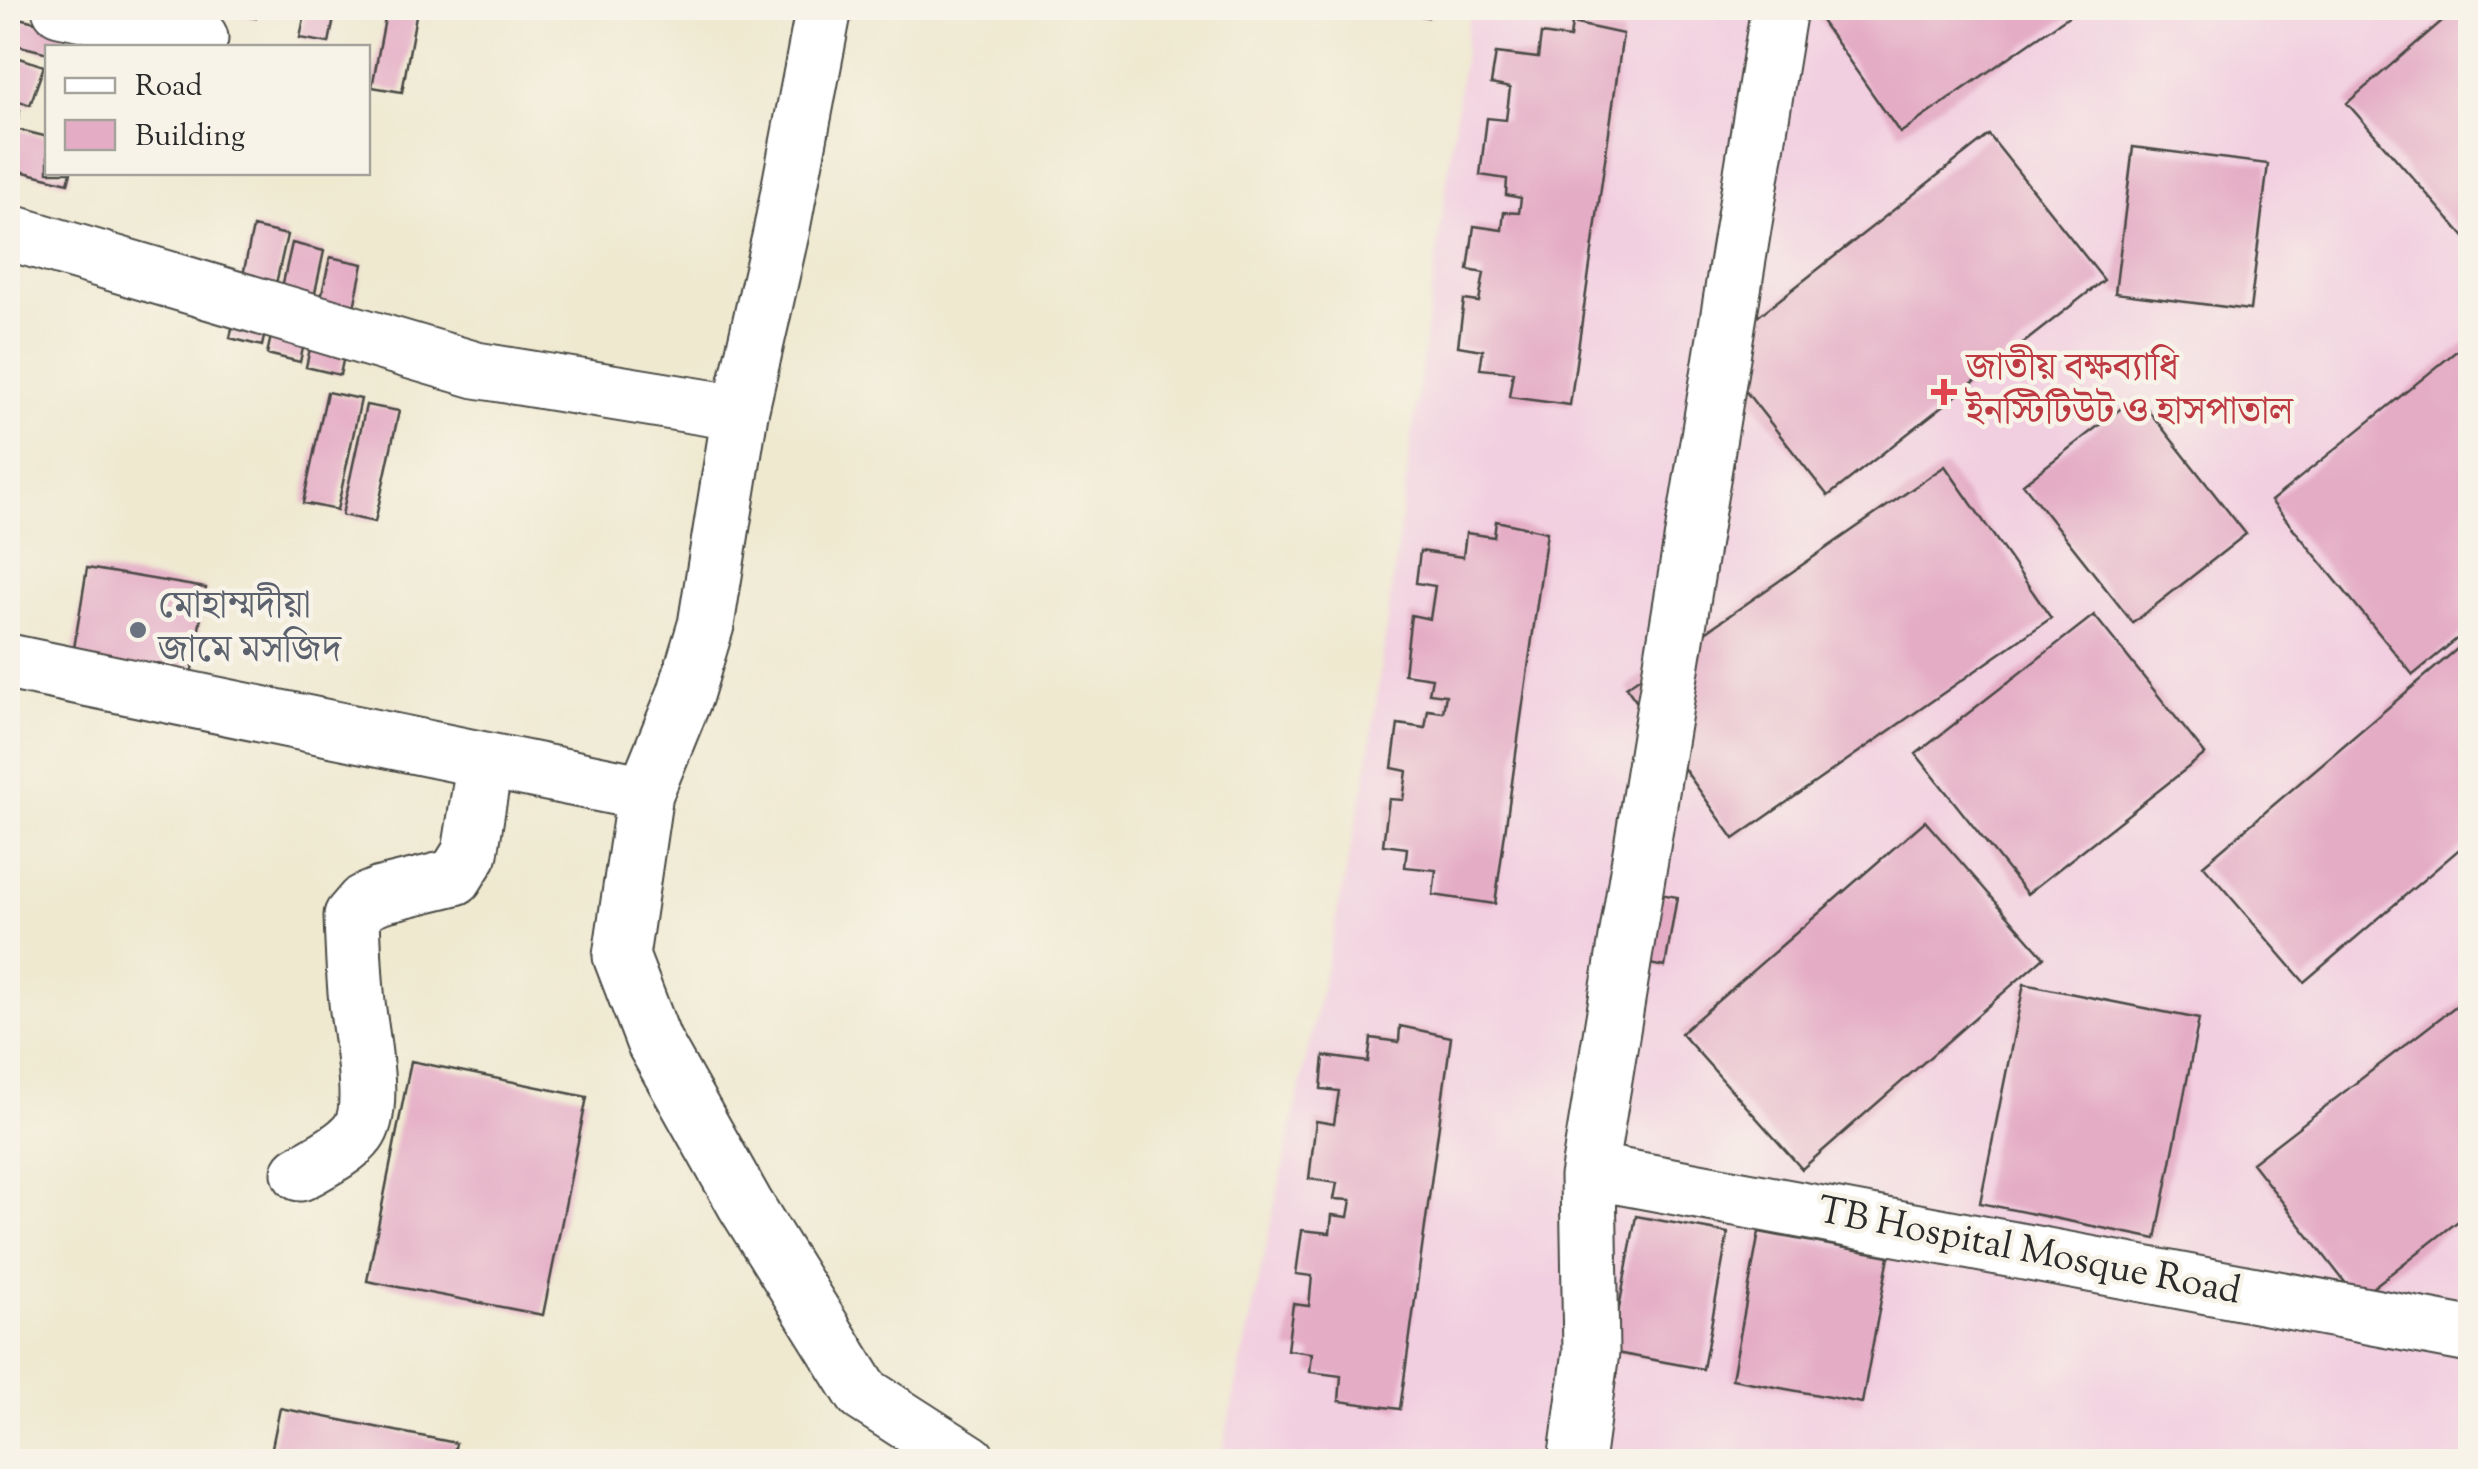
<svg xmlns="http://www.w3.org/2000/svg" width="2478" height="1469" viewBox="0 0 2478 1469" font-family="'Sorts Mill Goudy','Noto Serif Bengali',serif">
  <rect width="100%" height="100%" fill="#f7f3e8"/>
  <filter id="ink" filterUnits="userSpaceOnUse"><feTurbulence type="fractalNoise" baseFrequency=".01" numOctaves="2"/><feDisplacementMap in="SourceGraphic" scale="20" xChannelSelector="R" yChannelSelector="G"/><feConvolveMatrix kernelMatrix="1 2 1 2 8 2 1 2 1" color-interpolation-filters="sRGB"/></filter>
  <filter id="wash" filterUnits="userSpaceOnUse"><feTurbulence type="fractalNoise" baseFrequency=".0048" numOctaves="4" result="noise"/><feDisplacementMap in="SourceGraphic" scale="40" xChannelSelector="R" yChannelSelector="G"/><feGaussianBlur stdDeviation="2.25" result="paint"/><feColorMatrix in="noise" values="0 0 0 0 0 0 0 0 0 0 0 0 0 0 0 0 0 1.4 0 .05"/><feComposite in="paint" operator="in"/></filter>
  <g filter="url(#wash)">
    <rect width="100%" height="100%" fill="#efe9d0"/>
    <path fill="#f2cfe0" d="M 1470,8 L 2470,8 L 2470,1461 L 1220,1462 L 1366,777 Z"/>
    <g id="blocks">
      <path fill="#e4acc5" d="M 229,8 L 258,8 L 256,18 L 228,13 Z
        M 306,8 L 336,8 L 329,43 L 300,38 Z
        M 387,8 L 417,10 L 402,92 L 372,87 Z
        M 1384,8 L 1430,8 L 1428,17 L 1384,10 Z
        M 1812,8 L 2080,8 L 1900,133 Z
        M 2457,8 L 2470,8 L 2470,243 L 2347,103 Z
        M 19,18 L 67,30 L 62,48 L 48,48 L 48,53 L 12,44 Z
        M 1572,23 L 1623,34 L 1570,405 L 1509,397 L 1513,372 L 1480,369 L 1483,350 L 1458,346 L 1464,300 L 1479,302 L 1484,273 L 1468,270 L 1474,226 L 1502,230 L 1504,212 L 1519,213 L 1521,198 L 1506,195 L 1507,179 L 1480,175 L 1487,118 L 1506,120 L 1510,88 L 1491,84 L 1496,53 L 1538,58 L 1541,34 L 1570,38 Z
        M 8,54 L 44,66 L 30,105 L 8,97 Z
        M 8,107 L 20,110 L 16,129 L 48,137 L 48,172 L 71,172 L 68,183 L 8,168 L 11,149 L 8,148 Z
        M 1989,135 L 2104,280 L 1828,496 L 1714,351 Z
        M 2133,147 L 2268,164 L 2250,310 L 2115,293 Z
        M 253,227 L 287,235 L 262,346 L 230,338 Z
        M 292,243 L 324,251 L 300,362 L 267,354 Z
        M 330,257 L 363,264 L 340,375 L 306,367 Z
        M 2470,340 L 2470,628 L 2413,675 L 2271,501 Z
        M 327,392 L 361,399 L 337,510 L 303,503 Z
        M 2137,396 L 2246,534 L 2133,623 L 2023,484 Z
        M 366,405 L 399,411 L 375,522 L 342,515 Z
        M 1945,466 L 2051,618 L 1734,839 L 1626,687 Z
        M 1496,521 L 1547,532 L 1495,904 L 1433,895 L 1436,870 L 1405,867 L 1407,848 L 1383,845 L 1389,799 L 1403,800 L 1407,771 L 1392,768 L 1398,724 L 1425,728 L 1428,710 L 1443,712 L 1446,695 L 1429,693 L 1432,678 L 1404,674 L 1411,615 L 1430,619 L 1435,586 L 1416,583 L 1420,551 L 1463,557 L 1466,533 L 1494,537 Z
        M 87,568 L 206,588 L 188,693 L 70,673 Z
        M 2094,615 L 2205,754 L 2027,894 L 1916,754 Z
        M 2470,638 L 2470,840 L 2304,982 L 2203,865 Z
        M 1925,821 L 2044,957 L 1802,1169 L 1681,1033 Z
        M 1627,888 L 1677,897 L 1665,967 L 1614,957 Z
        M 2024,984 L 2199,1019 L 2156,1239 L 1980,1203 Z
        M 2470,995 L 2470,1212 L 2358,1299 L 2252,1163 Z
        M 1400,1026 L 1451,1037 L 1400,1409 L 1339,1401 L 1341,1376 L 1310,1372 L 1312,1353 L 1287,1350 L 1293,1304 L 1309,1306 L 1312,1276 L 1296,1274 L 1302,1230 L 1330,1233 L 1332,1215 L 1348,1217 L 1351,1200 L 1334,1199 L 1337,1183 L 1309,1179 L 1316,1121 L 1334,1124 L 1339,1091 L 1321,1089 L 1324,1056 L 1368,1062 L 1371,1038 L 1399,1042 Z
        M 411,1061 L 587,1097 L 543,1315 L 367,1281 Z
        M 1636,1216 L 1728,1233 L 1703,1369 L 1611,1352 Z
        M 1759,1232 L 1889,1256 L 1862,1403 L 1732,1379 Z
        M 280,1408 L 456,1443 L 452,1462 L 269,1462 Z"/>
    </g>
  </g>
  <g filter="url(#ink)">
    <use href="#blocks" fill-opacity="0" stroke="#484844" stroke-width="2.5"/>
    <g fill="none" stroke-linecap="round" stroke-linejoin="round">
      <defs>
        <path id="minor" d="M 60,8 L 200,38
          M 824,8 L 781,233 L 740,413 L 706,625 L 685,695 L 645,793 L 621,956 L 654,1042 L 745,1204 L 863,1394 L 969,1462
          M 8,232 L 476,370 L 740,413
          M 8,662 L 645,793
          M 300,1173 C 319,1162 345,1150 358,1133 C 377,1108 360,1033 357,1002 C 354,974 353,945 352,916 L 364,902 L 381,895 L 455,877 L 470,853 L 485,760
          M 1588,1177 L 1602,1173 L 2470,1335
          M 1576,1462 L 1591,1352 L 1588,1177 L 1779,8"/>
      </defs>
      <use href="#minor" stroke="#484844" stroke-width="59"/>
      <use href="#minor" stroke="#fff" stroke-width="55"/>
    </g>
  </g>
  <path fill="#e0444e" stroke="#f7f3e8" stroke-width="4" d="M1939 377h10v10h10v10h-10v10h-10v-10h-10v-10h10z"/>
  <circle fill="#6b7280" stroke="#f7f3e8" stroke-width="4" cx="138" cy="630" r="10"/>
  <g text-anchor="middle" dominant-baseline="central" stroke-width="9" stroke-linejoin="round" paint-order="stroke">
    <g font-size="38" fill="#be3a42" stroke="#f7f3e8" text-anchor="start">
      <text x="1966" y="370">জাতীয় বক্ষব্যাধি<tspan x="1966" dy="44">ইনস্টিটিউট ও হাসপাতাল</tspan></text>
    </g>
    <g font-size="38" fill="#5b616d" stroke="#f7f3e8" text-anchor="start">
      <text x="158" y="608">মোহাম্মদীয়া<tspan x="158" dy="44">জামে মসজিদ</tspan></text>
    </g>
    <g font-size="38" fill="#2b2b2b" stroke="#f7f3e8">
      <text transform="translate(2029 1253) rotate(11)">TB Hospital Mosque Road</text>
    </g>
  </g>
  <rect width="2478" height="1469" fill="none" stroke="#f7f3e8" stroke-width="40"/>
  <rect x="45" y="45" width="325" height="130" fill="#f7f3e8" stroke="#a5a39c" stroke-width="2.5"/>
  <rect x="65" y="78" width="50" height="15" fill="#ffffff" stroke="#a5a39c" stroke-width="2.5"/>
  <text x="135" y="95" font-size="30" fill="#2b2b2b">Road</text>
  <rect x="65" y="120" width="50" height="30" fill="#e4acc5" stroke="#a5a39c" stroke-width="2.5"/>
  <text x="135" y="145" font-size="30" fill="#2b2b2b">Building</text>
</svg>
